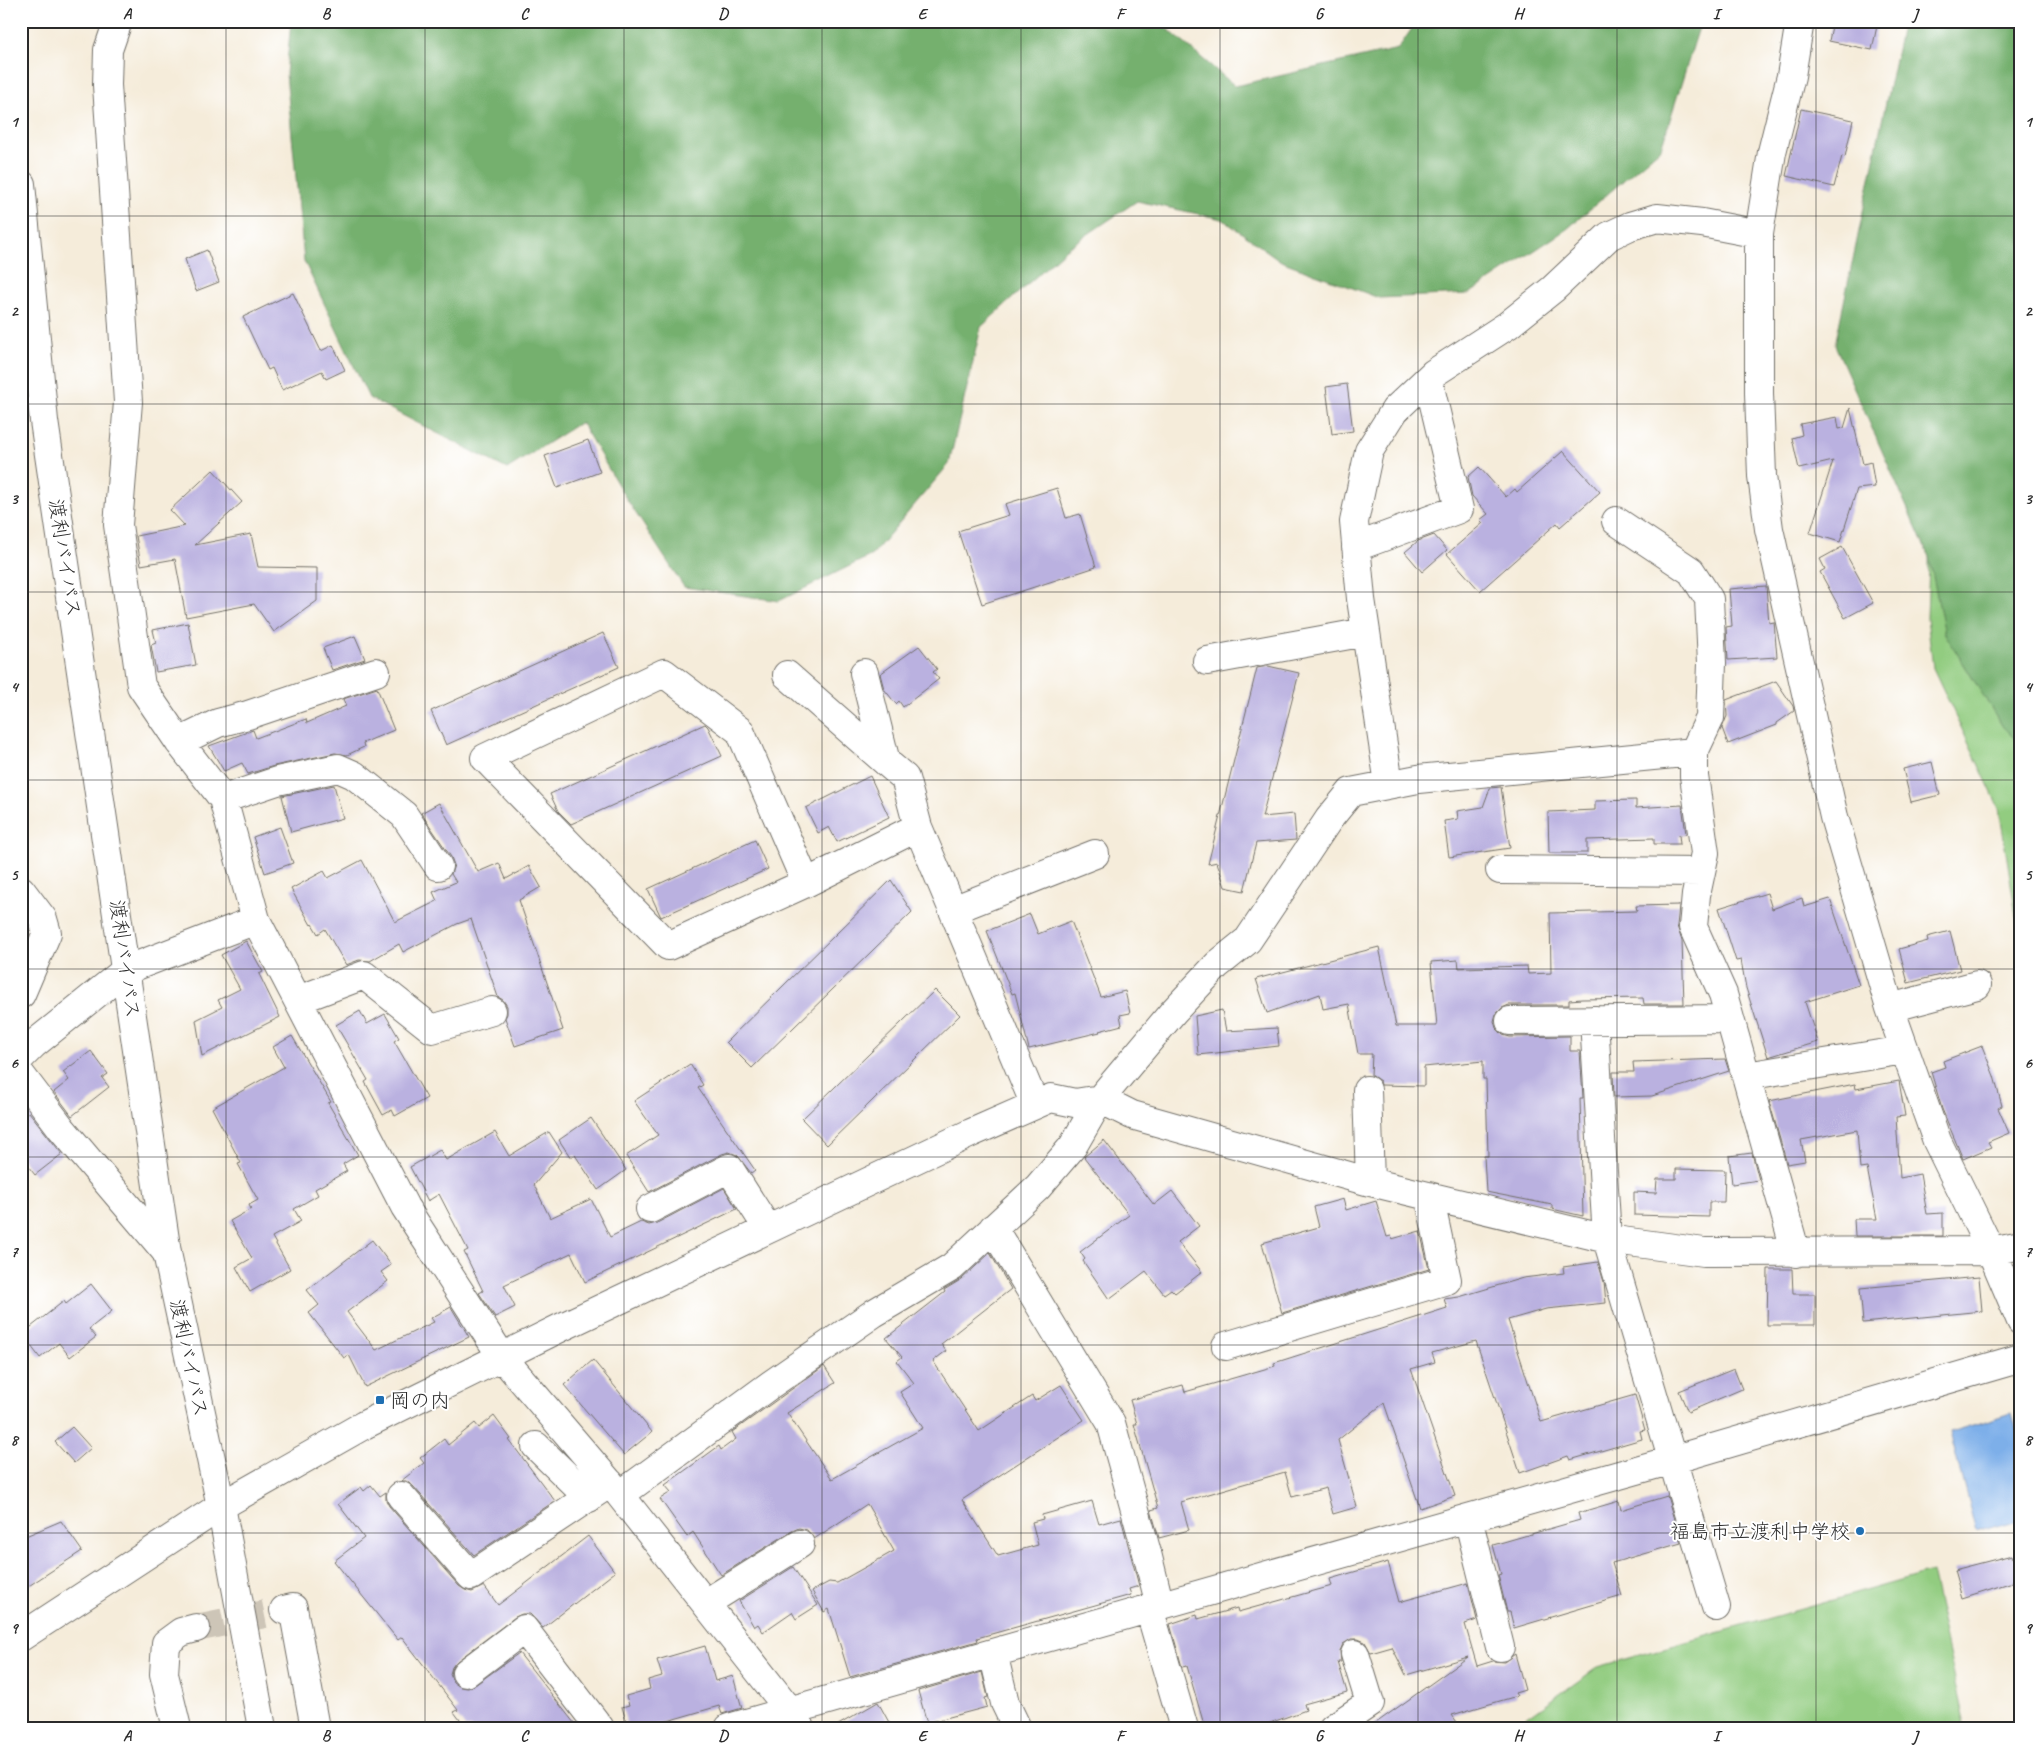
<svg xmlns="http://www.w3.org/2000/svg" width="2042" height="1749" viewBox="0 0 2042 1749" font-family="Caveat,'Klee One',sans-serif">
  <rect width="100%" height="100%" fill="#fff"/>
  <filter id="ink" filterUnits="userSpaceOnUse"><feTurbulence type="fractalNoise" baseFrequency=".02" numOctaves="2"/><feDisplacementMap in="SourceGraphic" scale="10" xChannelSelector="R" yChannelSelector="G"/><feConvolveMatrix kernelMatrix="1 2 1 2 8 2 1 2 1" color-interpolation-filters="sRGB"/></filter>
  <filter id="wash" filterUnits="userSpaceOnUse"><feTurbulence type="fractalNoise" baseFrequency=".0096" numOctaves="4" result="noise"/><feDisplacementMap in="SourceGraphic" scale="20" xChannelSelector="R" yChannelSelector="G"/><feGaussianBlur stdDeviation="1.12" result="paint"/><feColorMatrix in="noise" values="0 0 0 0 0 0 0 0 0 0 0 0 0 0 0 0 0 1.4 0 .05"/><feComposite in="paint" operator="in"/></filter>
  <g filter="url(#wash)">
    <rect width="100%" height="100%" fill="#f5ecda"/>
    <path fill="#92cc80" stroke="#5e7c56" d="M 2021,21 L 2021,928 L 2018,928 L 1999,808 L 1933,668 L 1927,618 L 1934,425 Z
      M 1931,1572 L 1966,1728 L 1512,1728 L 1598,1667 Z"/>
    <path fill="#75b06e" stroke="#506e4c" d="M 291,21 L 1158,21 L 1235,86 L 1398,49 L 1417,21 L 1701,21 L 1661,148 L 1567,229 L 1469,294 L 1379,298 L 1281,261 L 1222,219 L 1137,201 L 1066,249 L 981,327 L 949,464 L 872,555 L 779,601 L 684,587 L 624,495 L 581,422 L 507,469 L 369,398 L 304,261 L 286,74 Z
      M 1903,21 L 2021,21 L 2021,745 L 2003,727 L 1945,634 L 1929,557 L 1835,345 Z"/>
    <path fill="#7dafe9" stroke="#546d8a" d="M 2012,1413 L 2021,1448 L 2021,1519 L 1976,1532 L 1950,1432 Z"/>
    <g id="blocks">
      <path fill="#bab1e0" d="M 1833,21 L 1878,21 L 1872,50 L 1829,41 Z
        M 1801,109 L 1853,120 L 1845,157 L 1842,156 L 1834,187 L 1786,176 Z
        M 207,250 L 219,282 L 196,291 L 185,259 Z
        M 293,293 L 321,351 L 333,345 L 345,370 L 326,379 L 322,371 L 282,390 L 272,368 L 268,370 L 243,317 Z
        M 1347,384 L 1353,431 L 1332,434 L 1326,387 Z
        M 1850,408 L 1863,464 L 1871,462 L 1875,487 L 1857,489 L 1840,542 L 1810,533 L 1833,461 L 1799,469 L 1792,438 L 1802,435 L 1800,424 L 1837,417 L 1839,429 L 1844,428 Z
        M 588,440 L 600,472 L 557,488 L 545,456 Z
        M 1563,451 L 1600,492 L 1560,527 L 1557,523 L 1480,591 L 1447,554 L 1483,523 L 1480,520 L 1488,514 L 1472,496 L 1468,477 L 1479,467 L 1506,497 L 1515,489 L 1517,492 Z
        M 213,470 L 242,502 L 195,545 L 251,534 L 258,567 L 317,568 L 317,601 L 274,632 L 254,604 L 186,617 L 175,559 L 141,565 L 136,536 L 185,526 L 170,510 Z
        M 1057,488 L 1066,518 L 1080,514 L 1096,567 L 982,604 L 958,531 L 1009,515 L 1005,504 Z
        M 1434,535 L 1447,550 L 1422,572 L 1405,552 L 1418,541 Z
        M 1842,547 L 1873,603 L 1845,618 L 1820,572 L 1825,569 L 1820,559 Z
        M 1766,586 L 1769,623 L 1774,622 L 1777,657 L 1728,660 L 1726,627 L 1732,626 L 1729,589 Z
        M 188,623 L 196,665 L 156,672 L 151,645 L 156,643 L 153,630 Z
        M 603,633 L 619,667 L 446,745 L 431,711 Z
        M 355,636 L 365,659 L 332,670 L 323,648 Z
        M 919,646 L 937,669 L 933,672 L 939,679 L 903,707 L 899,701 L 896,704 L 884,689 L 880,674 Z
        M 1268,666 L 1299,673 L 1262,817 L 1294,814 L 1296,840 L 1256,843 L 1244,891 L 1225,887 L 1217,862 L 1208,864 L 1257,668 Z
        M 1776,681 L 1793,706 L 1794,711 L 1777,723 L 1777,725 L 1728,744 L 1722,728 L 1727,716 L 1726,700 Z
        M 377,688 L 394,730 L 363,743 L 364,747 L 347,755 L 335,753 L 274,766 L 248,774 L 242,763 L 224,771 L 209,746 L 253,730 L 256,738 L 306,719 L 307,723 L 346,706 L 343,699 Z
        M 705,724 L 708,727 L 722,756 L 571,824 L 558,811 L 550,794 Z
        M 1932,762 L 1940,795 L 1911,802 L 1903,769 Z
        M 870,776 L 889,817 L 837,842 L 829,827 L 818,833 L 806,808 Z
        M 334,785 L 343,818 L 291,832 L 282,796 Z
        M 1501,787 L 1510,848 L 1449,857 L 1444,821 L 1458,819 L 1457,811 L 1483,807 L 1490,788 Z
        M 1636,800 L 1636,808 L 1682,805 L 1686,834 L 1679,835 L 1680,844 L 1654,844 L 1654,838 L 1587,840 L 1587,853 L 1549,853 L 1548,812 L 1595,810 L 1595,801 Z
        M 439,803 L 478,872 L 499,863 L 506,879 L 529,866 L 541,887 L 519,900 L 563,1030 L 515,1046 L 505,1018 L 507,1014 L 507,1006 L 503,1000 L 498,997 L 471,919 L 457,924 L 403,952 L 399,944 L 370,961 L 359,960 L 346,965 L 325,929 L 318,934 L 312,924 L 311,925 L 291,889 L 324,871 L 328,878 L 362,860 L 395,922 L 437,901 L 433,892 L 456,882 L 451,874 L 454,865 L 451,857 L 421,813 Z
        M 280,827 L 293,863 L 265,873 L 253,837 Z
        M 755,840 L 768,869 L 661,917 L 660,915 L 648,889 Z
        M 891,880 L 912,912 L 752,1068 L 726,1042 Z
        M 1767,893 L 1772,909 L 1802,898 L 1804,907 L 1830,899 L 1859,985 L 1805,1002 L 1818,1042 L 1768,1057 L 1746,988 L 1741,960 L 1736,961 L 1719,908 Z
        M 1679,905 L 1677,926 L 1682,941 L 1684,1004 L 1644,1004 L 1643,998 L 1582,999 L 1569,1000 L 1569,1005 L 1509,1005 L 1502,1008 L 1496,1014 L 1494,1021 L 1496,1028 L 1503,1035 L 1510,1037 L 1570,1036 L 1570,1051 L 1580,1051 L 1583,1098 L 1580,1098 L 1583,1216 L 1552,1209 L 1552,1205 L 1486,1192 L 1484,1156 L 1488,1156 L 1486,1079 L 1483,1079 L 1483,1061 L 1424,1067 L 1424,1086 L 1381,1085 L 1380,1081 L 1371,1075 L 1372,1054 L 1358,1054 L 1349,1004 L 1323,1009 L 1320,994 L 1267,1013 L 1256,979 L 1379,947 L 1396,1026 L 1437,1026 L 1431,962 L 1458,960 L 1459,968 L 1527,966 L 1528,974 L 1551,973 L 1550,913 L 1637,911 L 1636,906 Z
        M 1030,914 L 1038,934 L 1071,921 L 1101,997 L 1125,991 L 1130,1013 L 1120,1015 L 1122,1025 L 1099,1031 L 1100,1032 L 1029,1049 L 1015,993 L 1012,994 L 987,931 Z
        M 1950,931 L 1960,970 L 1908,983 L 1899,949 L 1928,941 L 1927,937 Z
        M 246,941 L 263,972 L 259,974 L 280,1017 L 202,1056 L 196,1020 L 222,1007 L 218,1000 L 240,989 L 221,955 Z
        M 935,990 L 960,1015 L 827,1145 L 802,1119 Z
        M 1222,1010 L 1226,1031 L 1277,1028 L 1279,1046 L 1198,1055 L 1195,1016 Z
        M 360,1011 L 367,1024 L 385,1014 L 399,1038 L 394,1041 L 427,1098 L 395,1116 L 392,1110 L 383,1115 L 365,1082 L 368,1080 L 336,1025 Z
        M 292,1036 L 331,1102 L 328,1103 L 358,1155 L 343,1164 L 347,1171 L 315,1189 L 318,1195 L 294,1209 L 301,1221 L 272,1237 L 290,1269 L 250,1292 L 236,1267 L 252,1258 L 230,1221 L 251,1209 L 249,1205 L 258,1200 L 238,1164 L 241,1163 L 212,1108 L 284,1067 L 273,1047 Z
        M 1982,1046 L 1994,1076 L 2002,1106 L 1998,1108 L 2009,1133 L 1988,1142 L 1991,1147 L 1963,1159 L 1942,1109 L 1931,1072 L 1945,1067 L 1943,1061 Z
        M 91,1051 L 108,1074 L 102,1078 L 109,1087 L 72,1116 L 54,1092 L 69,1080 L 63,1072 Z
        M 1725,1059 L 1729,1071 L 1652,1096 L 1614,1097 L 1613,1072 L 1634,1072 L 1633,1062 Z
        M 690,1064 L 703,1085 L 698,1088 L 755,1170 L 751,1173 L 737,1155 L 729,1152 L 722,1154 L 649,1192 L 626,1156 L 658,1135 L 634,1101 Z
        M 1899,1081 L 1905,1116 L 1896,1117 L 1900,1178 L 1920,1174 L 1927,1214 L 1943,1213 L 1943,1236 L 1855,1236 L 1854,1219 L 1877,1219 L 1867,1168 L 1860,1169 L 1857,1130 L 1801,1140 L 1805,1161 L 1787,1164 L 1769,1101 L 1855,1084 L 1856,1089 Z
        M 29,1112 L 62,1154 L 35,1175 L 21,1157 L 21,1118 Z
        M 591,1118 L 626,1170 L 598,1190 L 575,1155 L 571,1158 L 559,1140 Z
        M 495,1132 L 509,1156 L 549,1132 L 562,1152 L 534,1185 L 550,1218 L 591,1199 L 610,1237 L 641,1222 L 649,1225 L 657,1223 L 724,1188 L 737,1209 L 585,1282 L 571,1253 L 504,1285 L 515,1307 L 495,1317 L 479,1293 L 483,1291 L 464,1252 L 468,1250 L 439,1194 L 428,1201 L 410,1167 L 440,1150 L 446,1160 Z
        M 1104,1140 L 1154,1205 L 1172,1191 L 1199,1226 L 1178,1242 L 1202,1272 L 1175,1293 L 1171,1289 L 1164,1294 L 1146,1271 L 1109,1299 L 1083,1261 L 1085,1259 L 1080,1252 L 1129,1215 L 1084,1157 Z
        M 1752,1153 L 1759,1180 L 1732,1184 L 1729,1156 Z
        M 1676,1169 L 1725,1170 L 1724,1202 L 1709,1202 L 1709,1217 L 1634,1215 L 1634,1192 L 1656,1193 L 1657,1179 L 1676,1179 Z
        M 1343,1199 L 1346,1210 L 1376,1201 L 1387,1237 L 1391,1236 L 1392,1239 L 1420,1231 L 1429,1269 L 1282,1313 L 1262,1243 L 1319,1227 L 1314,1207 Z
        M 372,1240 L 391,1265 L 381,1272 L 388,1281 L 347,1312 L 376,1350 L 434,1322 L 431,1318 L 451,1307 L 469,1337 L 365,1387 L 349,1355 L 344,1358 L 309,1313 L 319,1305 L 307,1290 Z
        M 990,1253 L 1011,1289 L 941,1344 L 946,1351 L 933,1361 L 979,1431 L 1032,1396 L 1035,1401 L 1061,1385 L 1084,1420 L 962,1500 L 998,1556 L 1038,1545 L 1032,1522 L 1043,1519 L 1042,1515 L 1092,1501 L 1099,1524 L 1121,1518 L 1139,1586 L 1129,1589 L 1131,1595 L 977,1638 L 978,1641 L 850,1677 L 829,1609 L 824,1612 L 812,1591 L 829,1582 L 837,1583 L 894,1551 L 867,1504 L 814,1539 L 807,1530 L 799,1528 L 792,1531 L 721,1575 L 693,1532 L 687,1537 L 660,1499 L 671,1492 L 665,1485 L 719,1446 L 721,1450 L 736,1439 L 732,1432 L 824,1366 L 835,1383 L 787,1413 L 832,1479 L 923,1428 L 900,1392 L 914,1383 L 897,1361 L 902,1357 L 886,1338 L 945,1292 L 944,1290 L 962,1279 Z
        M 1598,1262 L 1604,1282 L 1606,1303 L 1546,1309 L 1508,1320 L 1541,1422 L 1635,1395 L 1645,1430 L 1640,1431 L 1642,1439 L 1570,1460 L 1568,1456 L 1520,1473 L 1476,1341 L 1432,1353 L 1435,1362 L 1411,1369 L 1455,1496 L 1420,1508 L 1384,1403 L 1338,1440 L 1357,1507 L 1333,1514 L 1326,1488 L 1292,1497 L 1285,1472 L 1181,1502 L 1189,1530 L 1159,1538 L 1151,1510 L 1158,1508 L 1134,1424 L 1137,1424 L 1130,1400 L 1183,1385 L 1185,1392 L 1275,1366 L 1274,1363 L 1447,1308 L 1444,1299 L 1459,1297 L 1523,1278 L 1564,1273 L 1563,1267 Z
        M 1768,1269 L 1792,1269 L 1793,1294 L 1815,1294 L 1815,1325 L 1767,1325 Z
        M 1979,1277 L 1982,1311 L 1863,1323 L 1860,1288 Z
        M 91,1284 L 112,1311 L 89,1329 L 96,1337 L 70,1357 L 59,1343 L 40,1358 L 22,1334 L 64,1301 L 66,1304 Z
        M 593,1360 L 652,1432 L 624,1455 L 564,1385 Z
        M 1734,1369 L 1742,1389 L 1688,1412 L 1679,1391 Z
        M 494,1416 L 511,1439 L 509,1440 L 555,1501 L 474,1555 L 413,1486 L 406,1481 L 401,1481 L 424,1463 L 420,1458 L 444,1439 L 448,1445 L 475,1423 L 479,1428 Z
        M 72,1427 L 91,1448 L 74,1463 L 55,1442 Z
        M 371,1485 L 380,1496 L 386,1492 L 386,1500 L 389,1506 L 459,1586 L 465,1590 L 472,1592 L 484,1586 L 498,1605 L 588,1536 L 615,1572 L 543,1628 L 530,1614 L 522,1614 L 515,1617 L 457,1661 L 452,1667 L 450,1674 L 453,1682 L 460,1687 L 468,1688 L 475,1685 L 519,1653 L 578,1728 L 466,1728 L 454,1712 L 458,1710 L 402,1637 L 398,1640 L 334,1561 L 364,1538 L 338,1504 L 361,1487 L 364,1491 Z
        M 1667,1496 L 1681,1543 L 1612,1563 L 1622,1596 L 1514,1628 L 1510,1612 L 1507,1612 L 1498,1575 L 1501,1574 L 1493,1545 L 1580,1520 L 1578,1513 L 1619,1501 L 1621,1510 Z
        M 61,1521 L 82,1551 L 21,1591 L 21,1538 Z
        M 2012,1555 L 2019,1580 L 1962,1598 L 1954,1570 Z
        M 1388,1562 L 1399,1602 L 1468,1583 L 1477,1620 L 1465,1624 L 1477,1666 L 1493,1661 L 1504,1662 L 1515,1654 L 1525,1690 L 1515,1693 L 1517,1696 L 1452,1715 L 1461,1728 L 1369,1728 L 1468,1657 L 1406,1675 L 1392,1647 L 1371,1653 L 1365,1642 L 1358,1639 L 1351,1639 L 1343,1644 L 1340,1651 L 1341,1662 L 1338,1662 L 1347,1692 L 1304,1704 L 1306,1710 L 1256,1728 L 1205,1728 L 1187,1666 L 1182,1667 L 1170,1624 L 1197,1615 L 1198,1619 L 1237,1608 L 1238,1612 L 1332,1586 L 1330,1579 Z
        M 793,1567 L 818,1605 L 796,1619 L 792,1612 L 763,1632 L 758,1624 L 754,1627 L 739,1601 Z
        M 705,1646 L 715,1681 L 733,1676 L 742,1708 L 722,1714 L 719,1706 L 643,1728 L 628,1728 L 622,1707 L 629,1705 L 626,1696 L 650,1689 L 648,1680 L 662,1676 L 657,1660 Z
        M 982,1672 L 988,1697 L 985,1698 L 987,1707 L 927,1723 L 918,1691 Z
        M 878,1702 L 892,1728 L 833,1728 Z"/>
    </g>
  </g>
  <g filter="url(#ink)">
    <use href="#blocks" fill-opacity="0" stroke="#726f68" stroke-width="1"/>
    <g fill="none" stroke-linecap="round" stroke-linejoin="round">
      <path stroke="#cdc5b7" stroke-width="28" stroke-dasharray="28 14" stroke-linecap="butt" d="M 196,1628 L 284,1610"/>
      <defs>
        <path id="minor" d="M 118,21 L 108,50 L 107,85 L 128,402 L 118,525 L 141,686 L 179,742 L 223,799 L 256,920 L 405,1207 L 502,1357 L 620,1495 L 790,1711 L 801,1728
          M 1800,21 L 1791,76 L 1772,152 L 1759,234 L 1759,393 L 1762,476 L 1769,529 L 1834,817 L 1890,1008 L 1937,1141 L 1991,1251 L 2021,1321
          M 1616,521 L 1691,571 L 1709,599 L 1712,663 L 1710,718 L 1694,752 L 1694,776 L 1705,853 L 1696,895 L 1693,927 L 1723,994 L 1796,1253
          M 1356,547 L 1459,509 L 1428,379
          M 1207,661 L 1366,632
          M 864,673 L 886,762 L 905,778 L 918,827 L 1035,1105
          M 787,675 L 886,762
          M 179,742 L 218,723 L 248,715 L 376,672
          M 1389,784 L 1361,599 L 1354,522 L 1369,451 L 1395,410 L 1434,373 L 1508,325 L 1553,289 L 1609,236 L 1630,226 L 1657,218 L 1702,223 L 1759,234
          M 223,799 L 277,781 L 338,768 L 354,775 L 404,815 L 438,866
          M 1500,870 L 1701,872
          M 806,883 L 740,731 L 664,673 L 485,758 L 668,946 L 806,883 L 918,827
          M 21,890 L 43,919 L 47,933 L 21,994
          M 953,910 L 1095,854
          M 298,1000 L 364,975 L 432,1029 L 492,1011
          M 1890,1008 L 1977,985
          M 1594,1020 L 1607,1239 L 1716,1607
          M 1510,1021 L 1730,1019
          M 21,1057 L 34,1044 L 126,970 L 256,920
          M 21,1075 L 62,1129 L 167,1253
          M 1746,1076 L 1904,1050
          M 1367,1090 L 1370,1182
          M 650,1209 L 729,1168 L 768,1229
          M 993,1228 L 1111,1423 L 1147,1553 L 1160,1606
          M 1226,1346 L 1447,1280 L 1429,1196
          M 536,1446 L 589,1498
          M 620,1495 L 770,1385 L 874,1313 L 952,1267 L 1038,1187 L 1073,1146 L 1100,1099 L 1173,1012 L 1217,965 L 1248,940 L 1329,819 L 1351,792 L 1418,779 L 1694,752
          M 401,1496 L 471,1576 L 610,1483
          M 1468,1518 L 1500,1647
          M 706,1603 L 800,1544
          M 1149,1608 L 1184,1728
          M 284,1610 L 293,1608 L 315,1728
          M 21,1637 L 221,1506 L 364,1425 L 560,1328 L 971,1133 L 1051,1098 L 1075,1103 L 1100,1099 L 1132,1115 L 1370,1182 L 1607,1239 L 1704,1252 L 1991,1251 L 2021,1245
          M 993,1653 L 1005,1703 L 1017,1728
          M 466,1673 L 524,1629 L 600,1728
          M 177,1728 L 164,1674 L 166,1643 L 181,1632 L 196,1628
          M 729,1728 L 1672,1460 L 2021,1358
          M 1333,1728 L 1370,1703 L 1355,1654"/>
        <path id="highway" d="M 21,184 L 44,421 L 167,1253 L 221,1506 L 262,1728"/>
      </defs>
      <use href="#minor" stroke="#726f68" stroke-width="30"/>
      <use href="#highway" stroke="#726f68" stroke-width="30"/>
      <use href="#minor" stroke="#fff" stroke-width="28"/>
      <use href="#highway" stroke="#fff" stroke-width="28"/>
    </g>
  </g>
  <path fill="none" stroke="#2b2b2b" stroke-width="1" stroke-opacity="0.55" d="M 226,21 L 226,1728M 425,21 L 425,1728M 624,21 L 624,1728M 822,21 L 822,1728M 1021,21 L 1021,1728M 1220,21 L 1220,1728M 1418,21 L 1418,1728M 1617,21 L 1617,1728M 1816,21 L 1816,1728M 21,216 L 2021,216M 21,404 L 2021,404M 21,592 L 2021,592M 21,780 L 2021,780M 21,969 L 2021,969M 21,1157 L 2021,1157M 21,1345 L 2021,1345M 21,1533 L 2021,1533"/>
  <g fill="#1f6fb2" stroke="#fff" stroke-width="2">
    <rect x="375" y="1395" width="10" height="10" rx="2.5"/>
    <circle cx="1860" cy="1531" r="5"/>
  </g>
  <g text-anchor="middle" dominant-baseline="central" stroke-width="4" stroke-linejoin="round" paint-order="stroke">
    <g font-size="20" fill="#2b2b2b" stroke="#fff">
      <text transform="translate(65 558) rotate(81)">渡利バイパス</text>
      <text transform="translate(125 959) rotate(82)">渡利バイパス</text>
      <text transform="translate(189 1358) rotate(78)">渡利バイパス</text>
    </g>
    <g font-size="20" fill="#2b2b2b" stroke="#fff" text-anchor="start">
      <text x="390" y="1400">岡の内</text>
      <text x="1850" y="1531" text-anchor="end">福島市立渡利中学校</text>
    </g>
  </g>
  <rect width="2042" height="1749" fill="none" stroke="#fff" stroke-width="55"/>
  <rect x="28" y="28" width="1986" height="1694" fill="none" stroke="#2b2b2b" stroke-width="2"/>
  <g font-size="16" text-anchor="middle" font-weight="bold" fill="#2b2b2b">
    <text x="127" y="19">A</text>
    <text x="326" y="19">B</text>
    <text x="524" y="19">C</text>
    <text x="723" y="19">D</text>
    <text x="922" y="19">E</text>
    <text x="1120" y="19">F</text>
    <text x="1319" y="19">G</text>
    <text x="1518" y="19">H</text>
    <text x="1716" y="19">I</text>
    <text x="1915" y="19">J</text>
    <text x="14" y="127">1</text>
    <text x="2028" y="127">1</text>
    <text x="14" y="316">2</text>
    <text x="2028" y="316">2</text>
    <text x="14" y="504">3</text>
    <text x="2028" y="504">3</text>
    <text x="14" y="692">4</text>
    <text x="2028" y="692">4</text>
    <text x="14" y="880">5</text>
    <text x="2028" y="880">5</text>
    <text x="14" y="1068">6</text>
    <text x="2028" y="1068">6</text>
    <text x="14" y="1257">7</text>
    <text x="2028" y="1257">7</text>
    <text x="14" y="1445">8</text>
    <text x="2028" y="1445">8</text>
    <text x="14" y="1633">9</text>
    <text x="2028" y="1633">9</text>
    <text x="127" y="1741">A</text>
    <text x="326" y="1741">B</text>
    <text x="524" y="1741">C</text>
    <text x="723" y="1741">D</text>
    <text x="922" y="1741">E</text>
    <text x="1120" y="1741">F</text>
    <text x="1319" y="1741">G</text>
    <text x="1518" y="1741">H</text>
    <text x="1716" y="1741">I</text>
    <text x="1915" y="1741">J</text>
  </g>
</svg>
